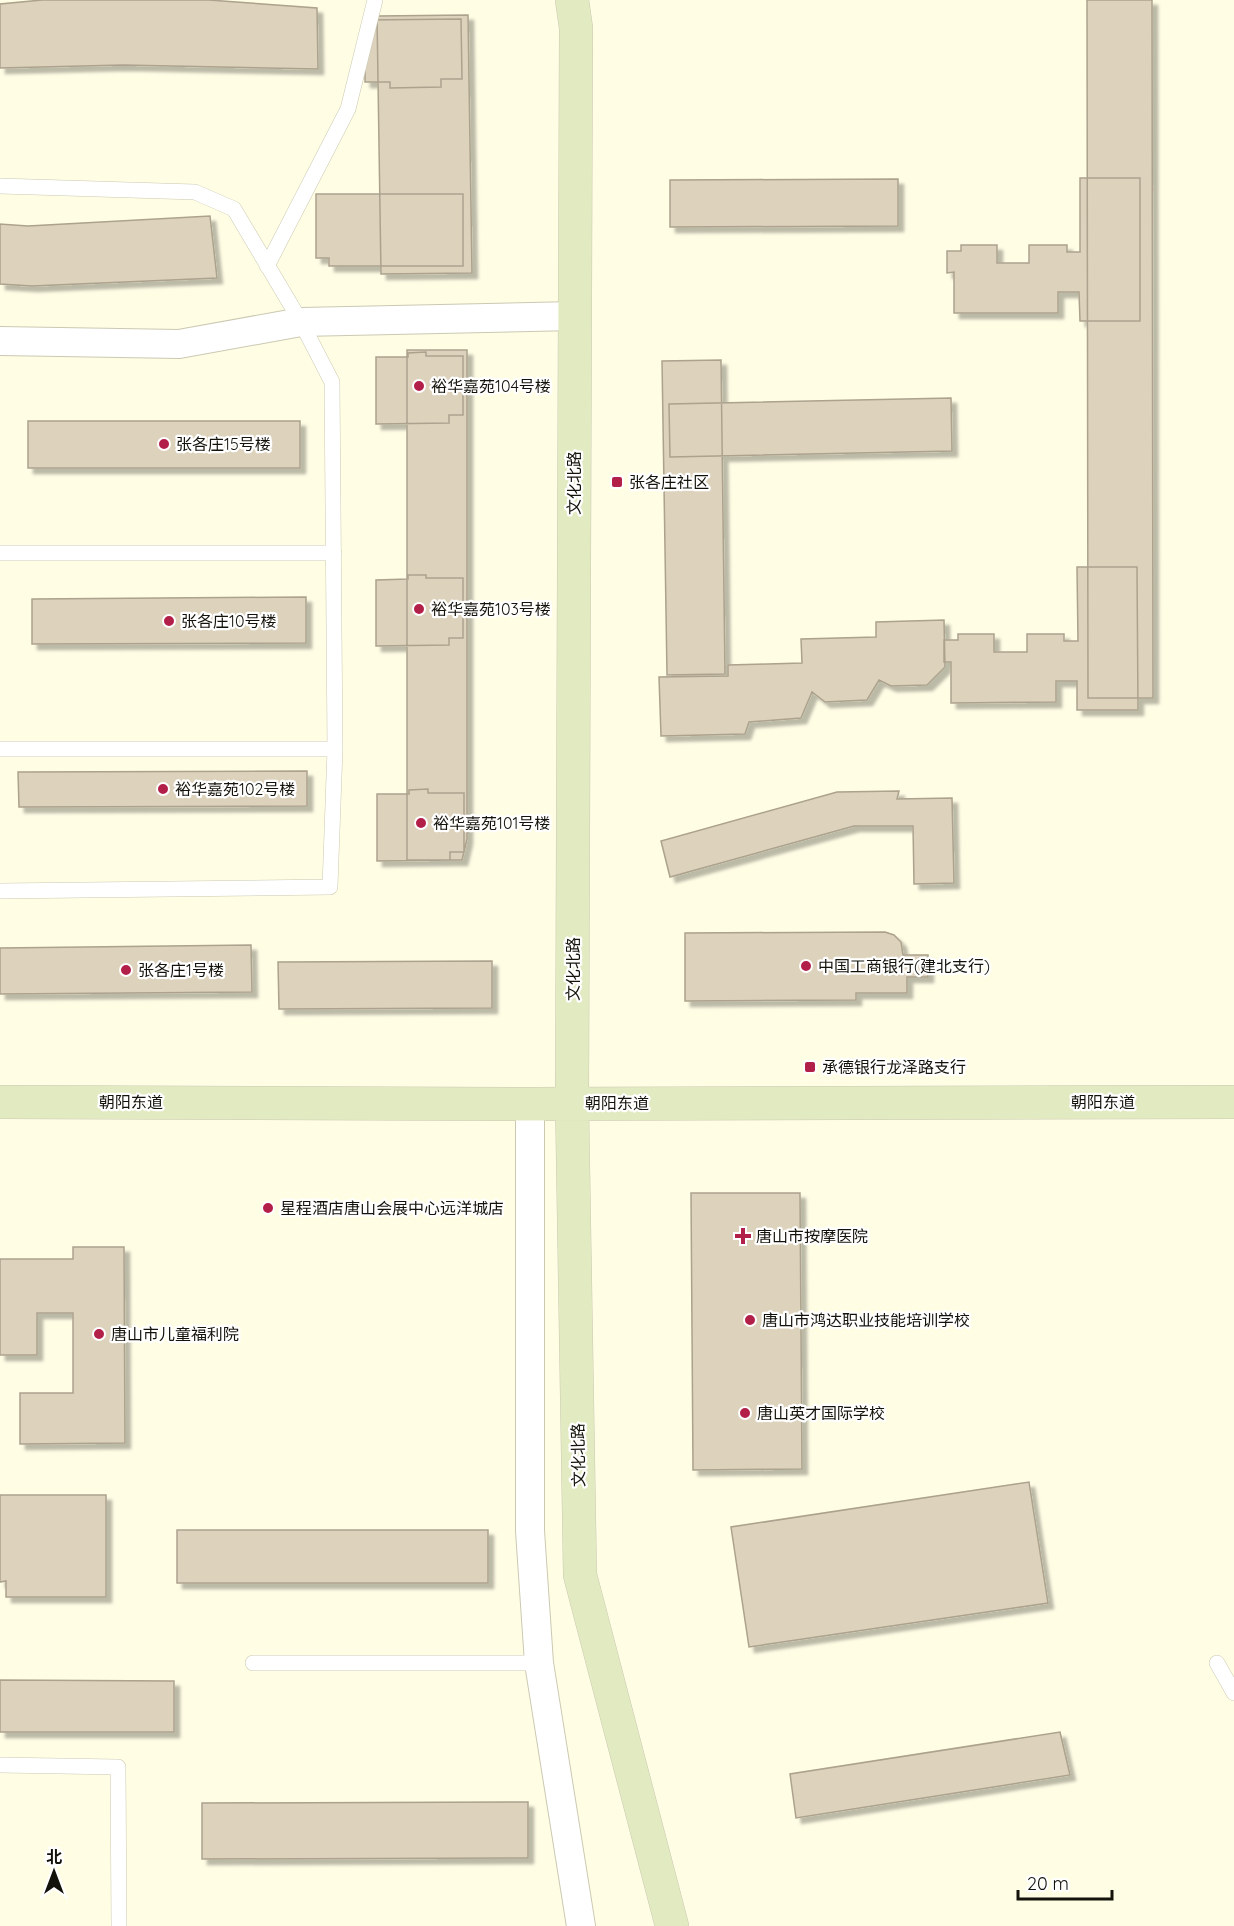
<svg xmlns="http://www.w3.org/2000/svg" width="1234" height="1926" viewBox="0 0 1234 1926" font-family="Quicksand,'Noto Sans SC',sans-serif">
  <defs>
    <filter id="shadow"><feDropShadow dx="5.5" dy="5.5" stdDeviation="1.5" flood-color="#0004"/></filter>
  </defs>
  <rect width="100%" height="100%" fill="#fffde4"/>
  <path fill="#ddd2bc" stroke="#aca28d" stroke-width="1.5" filter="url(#shadow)" d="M 42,0 L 209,0 L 317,8 L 318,69 L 123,65 L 0,68 L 0,4 Z
    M 1087,0 L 1152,0 L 1153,698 L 1088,698 Z
    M 468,15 L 472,273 L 381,274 L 377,16 Z
    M 461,19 L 462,79 L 441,79 L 441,87 L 390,88 L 390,82 L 365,82 L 365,20 Z
    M 1080,178 L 1140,178 L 1140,321 L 1080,321 L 1079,292 L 1058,292 L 1058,313 L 954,313 L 954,272 L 947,273 L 947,251 L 961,251 L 961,245 L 997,245 L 997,263 L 1029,263 L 1029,245 L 1067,245 L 1067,252 L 1080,252 Z
    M 898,179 L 898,226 L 670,227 L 670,180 Z
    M 316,194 L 463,194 L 463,266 L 329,266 L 329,258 L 316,258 Z
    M 210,216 L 217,278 L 32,286 L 0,284 L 0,224 L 28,226 Z
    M 407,350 L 467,350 L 467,839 L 462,860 L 407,860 Z
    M 426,352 L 426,356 L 463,356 L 463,415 L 449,415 L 449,423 L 376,424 L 376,357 L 408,357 L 408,353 Z
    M 721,360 L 725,674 L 667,675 L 662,361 Z
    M 951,398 L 952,451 L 670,457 L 669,404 Z
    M 28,421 L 300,421 L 300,468 L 28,468 Z
    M 1077,567 L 1137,567 L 1138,710 L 1077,710 L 1077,681 L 1056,681 L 1056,702 L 951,703 L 951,662 L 944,662 L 944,640 L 958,640 L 958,634 L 994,634 L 994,652 L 1027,652 L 1027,634 L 1064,634 L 1064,641 L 1078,641 Z
    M 408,575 L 426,575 L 426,578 L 463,578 L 463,638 L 449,638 L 449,645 L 376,646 L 376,580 L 408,579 Z
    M 306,597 L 306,643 L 32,644 L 32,599 Z
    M 944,620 L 945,667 L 927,685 L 891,686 L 879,680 L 867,700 L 825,702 L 812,692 L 801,718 L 749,722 L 745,734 L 661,736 L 659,677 L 728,676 L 728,665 L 802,663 L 801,639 L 876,637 L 876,622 Z
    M 307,771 L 307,806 L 19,807 L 18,772 Z
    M 428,789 L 428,793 L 464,793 L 464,852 L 450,852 L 450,860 L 377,861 L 377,794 L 409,794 L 409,790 Z
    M 899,791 L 897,799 L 952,798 L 954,883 L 914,884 L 913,826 L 854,826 L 670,877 L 661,841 L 837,792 Z
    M 885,932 L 894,935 L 901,942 L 903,955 L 928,955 L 928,977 L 907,977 L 907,993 L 856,993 L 856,1000 L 685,1001 L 685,933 Z
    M 251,945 L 252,992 L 0,994 L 0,948 Z
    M 492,961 L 492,1008 L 279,1009 L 278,962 Z
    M 691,1193 L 800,1193 L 802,1469 L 693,1470 Z
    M 73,1247 L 124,1247 L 125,1443 L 20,1444 L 20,1393 L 73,1393 L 73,1313 L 37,1313 L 37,1355 L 0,1355 L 0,1259 L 73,1259 Z
    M 1029,1482 L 1048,1603 L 749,1647 L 731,1527 Z
    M 0,1495 L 106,1495 L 106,1597 L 6,1597 L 6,1581 L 0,1582 Z
    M 177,1530 L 488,1530 L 488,1583 L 177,1583 Z
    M 0,1680 L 174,1681 L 174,1732 L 0,1732 Z
    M 1060,1732 L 1070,1775 L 796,1818 L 790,1774 Z
    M 528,1802 L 528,1858 L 202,1859 L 202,1803 Z"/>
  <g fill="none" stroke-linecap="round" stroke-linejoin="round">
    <defs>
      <path id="lane" d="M 0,186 L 195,192 L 234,209 L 301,322 L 332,382 L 335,749 L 330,887 L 0,891
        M 267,266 L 348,109 L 375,0
        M 0,553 L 334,553
        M 0,749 L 335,749
        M 253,1663 L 539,1663
        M 1217,1663 L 1234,1693
        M 0,1765 L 118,1767 L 119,1926"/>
      <path id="street" d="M 0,341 L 179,344 L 301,322 L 575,316
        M 530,1104 L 530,1531 L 539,1663 L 581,1926"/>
      <path id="secondary" d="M 572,0 L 576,28 L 572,1103 L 580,1575 L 672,1926
        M 0,1102 L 530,1104 L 1234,1102"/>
    </defs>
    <use href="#lane" stroke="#cbc9b2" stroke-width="16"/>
    <use href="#street" stroke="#cbc9b2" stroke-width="30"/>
    <use href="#secondary" stroke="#cbc9b2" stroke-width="34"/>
    <use href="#lane" stroke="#fff" stroke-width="15"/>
    <use href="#street" stroke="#fff" stroke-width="28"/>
    <use href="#secondary" stroke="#e2eac2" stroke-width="33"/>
  </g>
  <g fill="#b22049" stroke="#fff" stroke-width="2">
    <circle cx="419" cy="386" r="6"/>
    <circle cx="164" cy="444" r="6"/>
    <rect x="611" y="476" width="12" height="12" rx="3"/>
    <circle cx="419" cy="609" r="6"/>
    <circle cx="169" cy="621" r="6"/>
    <circle cx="163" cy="789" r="6"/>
    <circle cx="421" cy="823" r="6"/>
    <circle cx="806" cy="966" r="6"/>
    <circle cx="126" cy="970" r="6"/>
    <rect x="804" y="1061" width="12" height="12" rx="3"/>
    <circle cx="268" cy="1208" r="6"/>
    <path d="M740 1227h6v6h6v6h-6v6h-6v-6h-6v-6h6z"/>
    <circle cx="750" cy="1320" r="6"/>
    <circle cx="99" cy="1334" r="6"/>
    <circle cx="745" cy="1413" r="6"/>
  </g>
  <g text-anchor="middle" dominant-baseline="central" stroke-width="4.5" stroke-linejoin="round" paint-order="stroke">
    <g font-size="16" fill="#14130b" stroke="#fff" text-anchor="start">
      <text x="431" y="386">裕华嘉苑104号楼</text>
      <text x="176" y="444">张各庄15号楼</text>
      <text x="629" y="482">张各庄社区</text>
      <text x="431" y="609">裕华嘉苑103号楼</text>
      <text x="181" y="621">张各庄10号楼</text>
      <text x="175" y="789">裕华嘉苑102号楼</text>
      <text x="433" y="823">裕华嘉苑101号楼</text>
      <text x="818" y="966">中国工商银行(建北支行)</text>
      <text x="138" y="970">张各庄1号楼</text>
      <text x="822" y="1067">承德银行龙泽路支行</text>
      <text x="280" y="1208">星程酒店唐山会展中心远洋城店</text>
      <text x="756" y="1236">唐山市按摩医院</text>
      <text x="762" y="1320">唐山市鸿达职业技能培训学校</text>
      <text x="111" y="1334">唐山市儿童福利院</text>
      <text x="757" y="1413">唐山英才国际学校</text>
    </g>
    <g font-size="16" fill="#14130b" stroke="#fff">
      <text transform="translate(574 483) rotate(-90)">文化北路</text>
      <text transform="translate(573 969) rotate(-90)">文化北路</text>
      <text x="131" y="1102">朝阳东道</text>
      <text x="1103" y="1102">朝阳东道</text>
      <text x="617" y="1103">朝阳东道</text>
      <text transform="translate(578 1455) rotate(-91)">文化北路</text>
    </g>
  </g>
  <g transform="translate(54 1872)" stroke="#ffffff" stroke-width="4.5" paint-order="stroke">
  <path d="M0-4.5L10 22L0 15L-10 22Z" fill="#14130b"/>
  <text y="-9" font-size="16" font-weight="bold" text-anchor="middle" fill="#14130b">北</text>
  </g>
  <path d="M1018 1890v9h94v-9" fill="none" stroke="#14130b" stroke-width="3"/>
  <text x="1027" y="1890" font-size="18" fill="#14130b" stroke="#ffffff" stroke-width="4.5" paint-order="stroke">20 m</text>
</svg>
